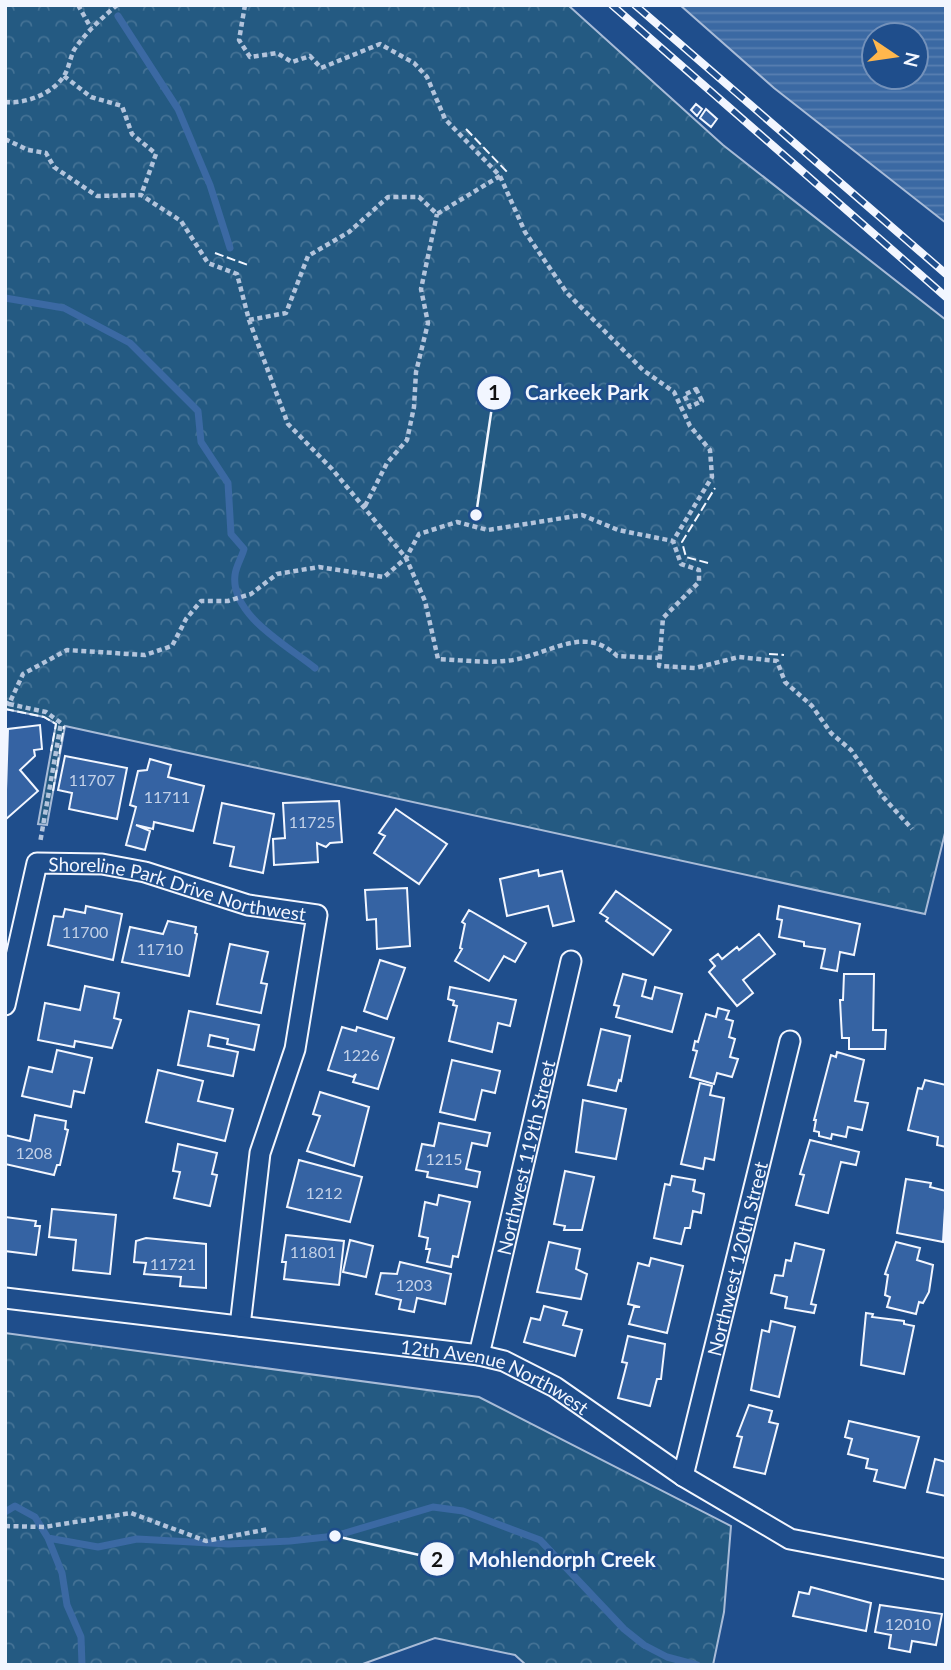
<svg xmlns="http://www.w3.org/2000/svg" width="951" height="1670" viewBox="0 0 951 1670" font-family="Lato,sans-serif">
  <defs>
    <pattern id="park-crowns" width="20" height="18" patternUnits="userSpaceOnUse" patternTransform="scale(1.75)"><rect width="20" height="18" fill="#245a82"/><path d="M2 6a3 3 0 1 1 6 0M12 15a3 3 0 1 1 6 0" fill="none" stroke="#447295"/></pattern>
    <pattern id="water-rules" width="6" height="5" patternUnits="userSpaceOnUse" patternTransform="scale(1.75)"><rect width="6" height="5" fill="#3b69a3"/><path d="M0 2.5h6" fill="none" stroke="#587fb1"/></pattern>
  </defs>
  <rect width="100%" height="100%" fill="#1f4e8c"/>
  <path fill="url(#park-crowns)" stroke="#a8bbd7" stroke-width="2" d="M 5,5 L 568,5 L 723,145 L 946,320 L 946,829 L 925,914 L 65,726 L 47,825 L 38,824 L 56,724 L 44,717 L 5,709 Z
    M 5,1333 L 479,1397 L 731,1526 L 724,1612 L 713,1665 L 526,1665 L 515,1655 L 435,1638 L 360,1665 L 5,1665 Z"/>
  <path fill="url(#water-rules)" stroke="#a8bbd7" stroke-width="2" fill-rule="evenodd" d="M 680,5 L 946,5 L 946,223 L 774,88 ZM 874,35 L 916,35 L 916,77 L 874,77 Z"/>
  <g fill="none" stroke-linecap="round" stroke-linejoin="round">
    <path stroke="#3b69a3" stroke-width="7" d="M 118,16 L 178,109 L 210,185 L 230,248
      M 5,298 L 64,308 L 130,343 L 198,411 L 201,442 L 228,483 L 231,534 L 244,549 C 242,557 236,566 235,575 C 230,615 288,646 315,668
      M 5,1512 L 15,1506 L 35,1517 L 48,1538 L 98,1547 L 137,1539 L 228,1544 L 290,1541 L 335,1536 L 433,1507 L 463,1511 L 540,1540 L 624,1629 L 644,1645 L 667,1657 L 697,1665
      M 48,1538 L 62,1573 L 67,1605 L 81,1637 L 82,1665"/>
  </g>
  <path fill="#3563a3" stroke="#f2f6ff" stroke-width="2" d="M 696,104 L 702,109 L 697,116 L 691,110 Z
    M 706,109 L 717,119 L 711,127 L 700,118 Z
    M 40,725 L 42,749 L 34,750 L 35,756 L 20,770 L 38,791 L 5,820 L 8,729 Z
    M 65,756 L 127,768 L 117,819 L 69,809 L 72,793 L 58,790 Z
    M 150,759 L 171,765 L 168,777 L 204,786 L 193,831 L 154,822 L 153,829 L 136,825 L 150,831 L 145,850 L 126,845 L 136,807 L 130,805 L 138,771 L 147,770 Z
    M 339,801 L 342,842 L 330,843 L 326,847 L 317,843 L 318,862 L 274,865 L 273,839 L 285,838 L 283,803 Z
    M 222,803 L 274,814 L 263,873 L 230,866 L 234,847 L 214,843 Z
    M 396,809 L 447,844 L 419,884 L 374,853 L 385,836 L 379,833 Z
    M 538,870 L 539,876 L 562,871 L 574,921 L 553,926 L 548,906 L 507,916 L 500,879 Z
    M 407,888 L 410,946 L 377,949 L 376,919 L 367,920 L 365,890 Z
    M 616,891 L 671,930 L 653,955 L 606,921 L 608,918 L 600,913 Z
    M 86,906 L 122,914 L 113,960 L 48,945 L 54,916 L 63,917 L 65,909 L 85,913 Z
    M 779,906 L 860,924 L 854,955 L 840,952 L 837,971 L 821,968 L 825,949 L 804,946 L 804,942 L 779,937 L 782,920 L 777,919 Z
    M 469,910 L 526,943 L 515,962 L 504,956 L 489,981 L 455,961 L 462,949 L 460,948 L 465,924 L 462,922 Z
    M 168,921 L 196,927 L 195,933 L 197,934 L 189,976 L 122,962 L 130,927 L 163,934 Z
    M 759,934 L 775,954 L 743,980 L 753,993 L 737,1006 L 709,972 L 715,966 L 710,960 L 718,954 L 722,959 L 737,947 L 739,950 Z
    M 230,944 L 268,952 L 261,983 L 267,984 L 261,1013 L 217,1004 Z
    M 380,960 L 405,968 L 387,1019 L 364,1011 Z
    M 623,974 L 646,980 L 642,996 L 652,999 L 655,987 L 682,994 L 672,1032 L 616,1017 L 619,1006 L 614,1005 Z
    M 844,974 L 874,974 L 873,1030 L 886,1030 L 885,1049 L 849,1049 L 849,1038 L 842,1038 L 840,1000 L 843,1000 Z
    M 85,986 L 119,993 L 114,1018 L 121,1020 L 112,1048 L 75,1041 L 74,1047 L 38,1040 L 45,1003 L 80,1010 Z
    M 450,987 L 516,1000 L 510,1026 L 498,1023 L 492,1052 L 449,1041 L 457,1006 L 453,1005 L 454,1001 L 448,999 Z
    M 718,1008 L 729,1011 L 726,1019 L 733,1021 L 729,1037 L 735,1039 L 730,1057 L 738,1059 L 732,1077 L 717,1073 L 714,1084 L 690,1077 L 697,1051 L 693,1050 L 695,1041 L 698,1042 L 706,1014 L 716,1017 Z
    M 189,1011 L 259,1025 L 254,1050 L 227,1044 L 228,1039 L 210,1035 L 208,1046 L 238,1052 L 233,1076 L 178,1065 Z
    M 342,1027 L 356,1031 L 357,1027 L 394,1038 L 378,1089 L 353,1082 L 356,1074 L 353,1077 L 328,1070 Z
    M 601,1029 L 630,1036 L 621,1081 L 619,1080 L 616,1091 L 588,1085 Z
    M 57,1050 L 92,1058 L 84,1093 L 74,1091 L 71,1107 L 22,1096 L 29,1067 L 52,1072 Z
    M 837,1052 L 864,1060 L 855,1101 L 868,1103 L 862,1130 L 848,1127 L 846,1137 L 832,1134 L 831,1139 L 819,1136 L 819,1132 L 814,1131 L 816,1120 L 814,1120 L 831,1055 L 836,1057 Z
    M 452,1060 L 500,1071 L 495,1093 L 482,1090 L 475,1120 L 440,1112 Z
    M 158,1070 L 203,1081 L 198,1101 L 233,1109 L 225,1141 L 146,1122 Z
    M 925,1080 L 946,1085 L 946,1147 L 937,1145 L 938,1137 L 908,1130 L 918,1088 L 922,1089 Z
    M 700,1083 L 712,1086 L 710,1095 L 724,1098 L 714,1160 L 705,1158 L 703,1169 L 681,1164 Z
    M 320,1092 L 369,1107 L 354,1166 L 307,1151 L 320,1116 L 313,1114 Z
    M 583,1100 L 626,1109 L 616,1159 L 576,1152 Z
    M 35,1115 L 66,1121 L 65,1129 L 68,1130 L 60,1165 L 57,1165 L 54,1175 L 5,1164 L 5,1135 L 30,1141 Z
    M 439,1123 L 490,1133 L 487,1146 L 472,1143 L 466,1169 L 480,1172 L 477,1187 L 427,1177 L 428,1172 L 416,1170 L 422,1144 L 434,1146 Z
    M 810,1140 L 859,1152 L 856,1165 L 841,1162 L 828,1213 L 796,1205 L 804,1175 L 800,1174 Z
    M 178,1144 L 217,1153 L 212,1174 L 217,1175 L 210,1206 L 174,1198 L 180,1172 L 173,1171 Z
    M 299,1160 L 362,1177 L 350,1222 L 287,1207 Z
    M 565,1171 L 594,1177 L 582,1230 L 564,1230 L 565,1226 L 554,1224 Z
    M 672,1176 L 695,1180 L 693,1191 L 704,1194 L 701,1213 L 693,1211 L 690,1228 L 685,1228 L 681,1244 L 654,1238 L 665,1184 L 670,1185 Z
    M 906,1179 L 931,1183 L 930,1187 L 946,1191 L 943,1242 L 897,1233 Z
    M 439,1195 L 470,1202 L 458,1257 L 453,1256 L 451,1267 L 427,1262 L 430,1249 L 426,1249 L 428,1238 L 419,1236 L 425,1202 L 437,1205 Z
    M 52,1209 L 116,1215 L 110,1274 L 73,1270 L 76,1240 L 49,1237 Z
    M 5,1217 L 36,1221 L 35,1226 L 40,1226 L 36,1255 L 5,1251 Z
    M 286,1235 L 344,1241 L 339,1285 L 284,1279 L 286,1262 L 282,1262 Z
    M 146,1238 L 206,1244 L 206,1288 L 180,1286 L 181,1277 L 144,1274 L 146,1263 L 134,1262 L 136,1241 Z
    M 350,1240 L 373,1246 L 366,1277 L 343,1272 Z
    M 549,1242 L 580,1249 L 576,1269 L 587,1274 L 581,1299 L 537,1292 Z
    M 896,1242 L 920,1248 L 917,1260 L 933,1265 L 929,1292 L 923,1303 L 919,1302 L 916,1314 L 887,1307 L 890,1297 L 885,1295 L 888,1275 L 885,1274 Z
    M 795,1243 L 824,1250 L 811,1304 L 816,1305 L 814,1313 L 785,1308 L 787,1297 L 771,1293 L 775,1275 L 783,1276 L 786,1260 L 791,1261 Z
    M 651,1258 L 683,1266 L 667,1333 L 629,1324 L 634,1307 L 640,1307 L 628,1304 L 638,1263 L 649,1266 Z
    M 400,1262 L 451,1274 L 445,1304 L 417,1298 L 414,1312 L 399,1309 L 401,1300 L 376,1294 L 381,1273 L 397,1274 Z
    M 544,1306 L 567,1312 L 563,1325 L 582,1330 L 575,1356 L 524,1342 L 531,1318 L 540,1320 Z
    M 866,1313 L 873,1314 L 872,1317 L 904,1321 L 904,1324 L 914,1326 L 904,1374 L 861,1365 Z
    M 771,1321 L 795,1327 L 779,1397 L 751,1390 L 762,1330 L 769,1332 Z
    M 628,1336 L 665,1344 L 661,1379 L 657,1379 L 650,1406 L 618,1398 L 627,1363 L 622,1362 Z
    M 749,1405 L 772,1411 L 769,1422 L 778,1424 L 765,1474 L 734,1467 L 742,1437 L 737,1436 Z
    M 849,1421 L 919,1437 L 905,1488 L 874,1481 L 877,1470 L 866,1468 L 868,1459 L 848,1454 L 852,1439 L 845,1437 Z
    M 935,1459 L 946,1462 L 946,1496 L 927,1492 Z
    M 811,1587 L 871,1603 L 866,1631 L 793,1616 L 799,1592 L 809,1594 Z
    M 880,1605 L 942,1614 L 936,1645 L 912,1641 L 910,1652 L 889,1648 L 891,1635 L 875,1632 Z"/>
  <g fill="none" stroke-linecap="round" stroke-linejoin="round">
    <defs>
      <g id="minor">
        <path id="s1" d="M 5,1005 L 37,863 L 102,864 L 145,872 L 248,905 L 317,915 L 295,1049 L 260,1153 L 240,1326"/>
        <path id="s2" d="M 5,1298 L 479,1355 L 504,1361 L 555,1387 L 683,1476 L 790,1539 L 946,1569"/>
        <path id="s3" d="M 479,1355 L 571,961"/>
        <path id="s4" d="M 683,1476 L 790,1041"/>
      </g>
    </defs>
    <use href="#minor" stroke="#f2f6ff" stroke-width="23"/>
    <path stroke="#b3c4dc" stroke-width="4.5" stroke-dasharray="5 3.5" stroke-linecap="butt" d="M 78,5 L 91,28
      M 245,5 L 239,40 L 250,57 L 277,53 L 292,62 L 310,56 L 321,68 L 380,44 L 414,63 L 427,77 L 445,119 L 500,176 L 525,232 L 567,293 L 643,370 L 674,392 L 690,426 L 710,450 L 712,477 L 673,541 L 681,564 L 699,570 L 699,582 L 663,618 L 659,666 L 695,668 L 739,657 L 777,661 L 785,682 L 812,706 L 831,733 L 851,750 L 884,798 L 912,829
      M 64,76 L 91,97 L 122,106 L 132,134 L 156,154 L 141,195
      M 5,102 C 26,104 52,94 64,76 C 69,68 70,58 74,50 C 86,32 101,19 117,5
      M 5,139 L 28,150 L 46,153 L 54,167 L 97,196 L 141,195 L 181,221 L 208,263 L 237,274 L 249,320 L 288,424 L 332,469 L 406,558 L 425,601 L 438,659 C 460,660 483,663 504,661 C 544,659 582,622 617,656 L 658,658
      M 249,320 L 286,313 L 308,256 L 349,232 L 388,197 L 419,197 L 437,214 L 500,176
      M 696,389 L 702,401 L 690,407 L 684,395 Z
      M 365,506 L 387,463 L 407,440 L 414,407 L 416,372 L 428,323 L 421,289 L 437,214
      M 5,702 L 9,704 L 23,674 L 67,650 L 145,655 L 172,646 L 186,619 L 201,601 L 228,601 L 251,594 L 277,574 L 319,567 L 384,577 L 406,558 L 419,534 L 457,522 L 488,530 L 582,515 L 618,530 L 673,541
      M 9,704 L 46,712 L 61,723 L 40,843
      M 5,1526 L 44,1527 L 131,1513 L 206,1541 L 269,1529"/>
    <use href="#minor" stroke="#1f4e8c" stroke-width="19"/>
    <defs>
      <path id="rail" d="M 612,5 L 946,297
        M 635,5 L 946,274"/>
    </defs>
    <use href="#rail" stroke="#f2f6ff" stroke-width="8"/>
    <use href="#rail" stroke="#1f4e8c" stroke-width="5" stroke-dasharray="16" stroke-linecap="butt"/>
    <path stroke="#f2f6ff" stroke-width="2" stroke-dasharray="9 3.5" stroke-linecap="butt" d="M 466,129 L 508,173
      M 215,253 L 248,265
      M 708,563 L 686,557 L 682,542 L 715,488
      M 769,654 L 784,655
      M 5,709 L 44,717 L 56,724 L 51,751
      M 53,791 L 64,726"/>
  </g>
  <g text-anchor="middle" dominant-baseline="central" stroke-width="5" stroke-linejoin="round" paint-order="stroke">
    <g font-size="16" fill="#c3d1e8">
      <text x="92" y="779">11707</text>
      <text x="167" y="796">11711</text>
      <text x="312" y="821">11725</text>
      <text x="85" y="931">11700</text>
      <text x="160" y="948">11710</text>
      <text x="361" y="1054">1226</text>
      <text x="34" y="1152">1208</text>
      <text x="444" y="1158">1215</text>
      <text x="324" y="1192">1212</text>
      <text x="313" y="1251">11801</text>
      <text x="173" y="1263">11721</text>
      <text x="414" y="1284">1203</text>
      <text x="908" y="1623">12010</text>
    </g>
    <g font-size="19" fill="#f2f6ff" stroke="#1f4e8c">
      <text stroke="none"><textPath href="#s1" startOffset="289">Shoreline Park Drive Northwest</textPath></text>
      <text stroke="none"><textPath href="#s3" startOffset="203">Northwest 119th Street</textPath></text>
      <text stroke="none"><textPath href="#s4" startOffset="224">Northwest 120th Street</textPath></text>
      <text stroke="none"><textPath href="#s2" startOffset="499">12th Avenue Northwest</textPath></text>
    </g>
  </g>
  <path fill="none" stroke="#f2f6ff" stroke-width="2.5" d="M476 515L494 393M335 1536L437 1559"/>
  <g fill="#f2f6ff" stroke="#1f4e8c" stroke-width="2.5">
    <circle cx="476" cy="515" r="7"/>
    <circle cx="335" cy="1536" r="7"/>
    <circle cx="494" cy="393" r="18"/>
    <circle cx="437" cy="1559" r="18"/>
  </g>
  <g font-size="21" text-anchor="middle" font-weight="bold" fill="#111">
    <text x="494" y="400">1</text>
    <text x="437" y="1567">2</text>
  </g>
  <g font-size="21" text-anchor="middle" font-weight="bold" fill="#f2f6ff" stroke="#1f4e8c" stroke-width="5" stroke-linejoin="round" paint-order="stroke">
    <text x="587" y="400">Carkeek Park</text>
    <text x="562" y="1567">Mohlendorph Creek</text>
  </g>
  <rect width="951" height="1670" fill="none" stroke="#f2f6ff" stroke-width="14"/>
  <g transform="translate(895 56) rotate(103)"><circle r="33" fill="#1f4e8c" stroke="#7391ba" stroke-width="2"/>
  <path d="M0-5L12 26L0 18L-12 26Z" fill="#ffb74d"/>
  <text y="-10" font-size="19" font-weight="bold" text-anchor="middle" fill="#f2f6ff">N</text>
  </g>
</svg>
